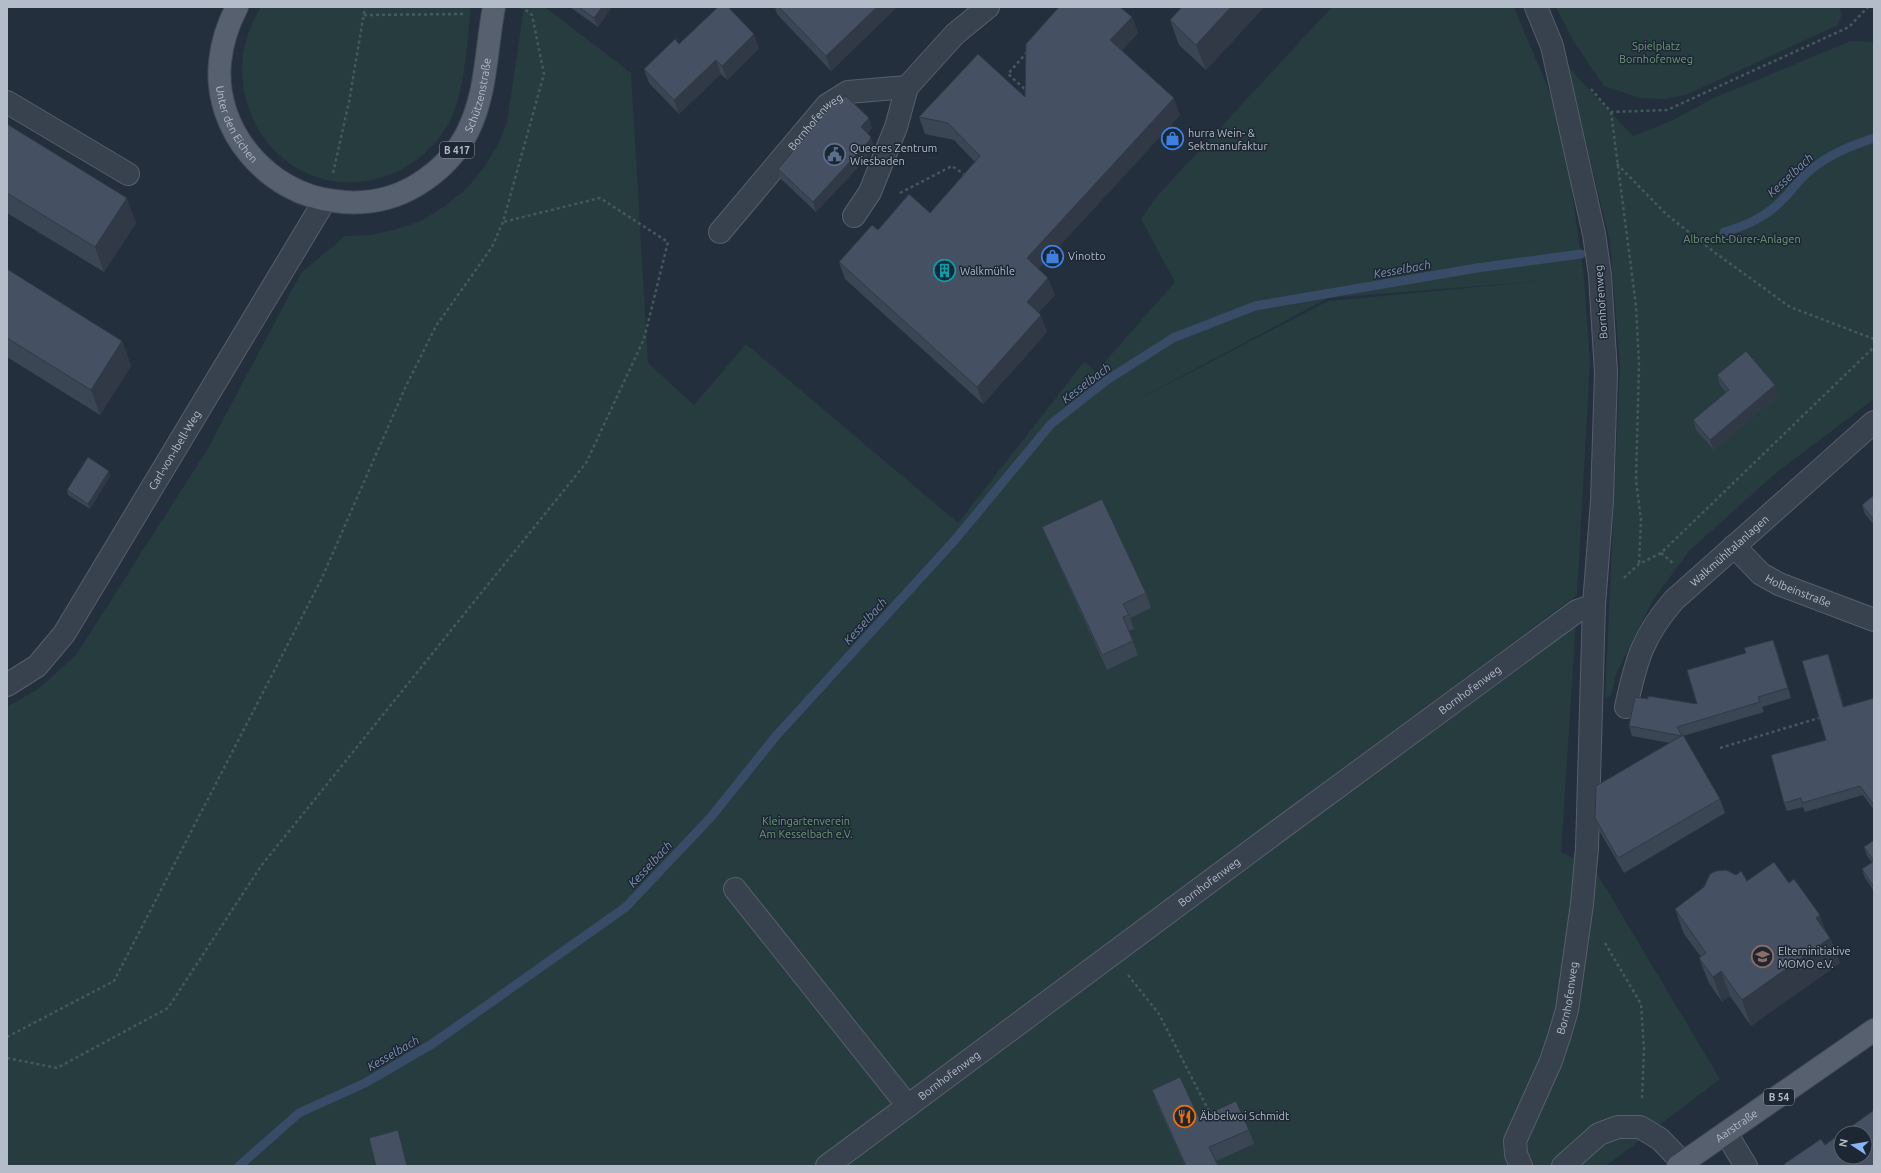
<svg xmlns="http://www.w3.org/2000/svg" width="1881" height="1173" viewBox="0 0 1881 1173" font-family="Ubuntu,sans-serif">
  <rect width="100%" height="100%" fill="#242f3e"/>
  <path fill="#263c3f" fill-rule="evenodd" d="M 261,7 L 471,7 C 467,41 465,93 449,123 C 436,146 416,164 391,174 C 288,215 203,98 261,7 Z
    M 524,7 L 545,7 L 631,73 L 648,363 L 694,405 L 746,344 L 958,523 L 1084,362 L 1096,372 L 1175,282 L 1141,219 L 1157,196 L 1332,7 L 1514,7 L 1562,122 L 1584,277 L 1590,362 L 1577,595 L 1315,789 L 1323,810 L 1576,622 L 1561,852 L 1595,870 L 1720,1079 L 1606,1166 L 7,1166 L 7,707 L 38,689 L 76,655 L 207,450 L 301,273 L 345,236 L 371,235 L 397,229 L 423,220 L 445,206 L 466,189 L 483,169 L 497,147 L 507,122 ZM 1541,281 L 1328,301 L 1120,409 L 1328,298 Z
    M 1556,7 L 1839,7 L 1842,14 L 1838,25 L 1688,94 L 1666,99 L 1640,98 L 1604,86 L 1574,42 Z
    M 1851,41 L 1874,42 L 1874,399 L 1777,472 L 1689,551 L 1653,600 L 1617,672 L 1611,695 L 1605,699 L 1620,367 L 1610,242 L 1568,67 L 1633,136 L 1671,121 L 1714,98 Z"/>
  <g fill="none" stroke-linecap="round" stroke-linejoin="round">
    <path stroke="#394c67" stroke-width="9" d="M 1724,232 C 1746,226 1766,217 1782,200 C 1792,191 1798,180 1809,171 C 1828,155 1850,146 1874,138
      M 239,1166 L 299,1113 L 365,1083 L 432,1044 L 626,907 L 711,817 L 776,736 L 954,541 L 1051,424 L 1107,380 L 1173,338 L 1255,306 L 1477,268 L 1581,254"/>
    <defs>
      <g id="minor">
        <path d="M 7,102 L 128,174"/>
        <path d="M 854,216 L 870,192 L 896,127 L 907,87"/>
        <path id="s1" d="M 720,232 L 827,105 L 848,92 L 907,87 L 955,34 L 988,7"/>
        <path id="s2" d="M 1734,546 L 1761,574 L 1779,584 L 1874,620"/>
        <path id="s3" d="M 7,685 L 37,666 L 64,634 L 325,200"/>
        <path id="s4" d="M 1626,707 C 1636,661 1642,637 1674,600 L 1874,422"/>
        <path d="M 735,889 L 908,1106"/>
        <path d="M 1726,1133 L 1746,1166"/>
        <path id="s5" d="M 827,1166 L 1279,830 L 1577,611 L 1594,605"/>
        <path id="s6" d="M 1521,1166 L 1516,1154 L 1515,1141 L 1551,1061 L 1559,1037 L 1567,1010 L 1582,904 L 1587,848 L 1594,605 L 1602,501 L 1606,373 L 1600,275 L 1594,234 L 1552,46 L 1536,7"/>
        <path d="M 1563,1166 L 1599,1134 L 1618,1127 L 1640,1127 L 1660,1139 L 1683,1163"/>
      </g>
      <g id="major">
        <path id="s7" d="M 237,7 C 228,24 222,42 220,62 C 213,130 268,194 335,201 C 363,205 392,200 417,185 C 438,172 457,154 468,131 C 487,93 486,48 494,7"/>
        <path id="s8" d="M 1678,1166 L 1874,1030"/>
      </g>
    </defs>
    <use href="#minor" stroke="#565f6c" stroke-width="24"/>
    <use href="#major" stroke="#414a57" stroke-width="24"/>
    <path stroke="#44595c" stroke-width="2.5" stroke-dasharray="3 3" stroke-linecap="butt" d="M 364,15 L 466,14
      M 1027,52 L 1008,74 L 1028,92
      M 1591,89 L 1611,112 L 1667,110 L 1849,27 L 1868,7
      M 1611,112 L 1636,306 L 1639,364 L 1636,480 L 1641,520 L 1639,564
      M 1617,164 L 1666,214 L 1714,252 L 1790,307 L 1874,339
      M 333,173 L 349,102 L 365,7
      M 900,193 L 952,166 L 967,176
      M 1661,553 L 1674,564
      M 1624,578 L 1639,564 L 1661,553 L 1874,347
      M 1720,748 L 1822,717
      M 1605,943 L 1641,1004 L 1644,1049 L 1642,1100
      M 1128,975 L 1159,1014 L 1211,1115
      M 7,1037 L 114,981 L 321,580 L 406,386 L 436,326 L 492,247 L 503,222 L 544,74 L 532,15 L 522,7
      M 7,1058 L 57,1068 L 168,1008 L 261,866 L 586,463 L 644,339 L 668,242 L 600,198 L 503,222"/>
    <use href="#minor" stroke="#38414e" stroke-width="22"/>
    <use href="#major" stroke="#56606e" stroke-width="22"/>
  </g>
  <path fill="#3b4654" d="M 570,7 L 612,7 L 598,27 Z
    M 775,7 L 897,7 L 831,71 L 777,14 Z
    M 1182,7 L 1264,7 L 1206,70 L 1179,45 L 1170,20 Z
    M 1132,17 L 1138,33 L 1122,50 L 1180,115 L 1038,269 L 1055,295 L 1039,312 L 1047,332 L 983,404 L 845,279 L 839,262 L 930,213 L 975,162 L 954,140 L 925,134 L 919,117 L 1025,97 Z
    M 679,44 L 759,48 L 727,80 L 721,74 L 679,114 L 649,83 L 644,69 Z
    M 7,124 L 136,223 L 104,272 L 7,213 Z
    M 872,128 L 867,134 L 874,147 L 873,151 L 816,212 L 781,179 L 778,169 Z
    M 7,269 L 122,341 L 131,366 L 100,415 L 7,357 Z
    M 1717,375 L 1779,395 L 1714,450 L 1696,430 L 1693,420 L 1726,392 L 1720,385 Z
    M 110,476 L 90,509 L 68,495 L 67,490 Z
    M 1874,495 L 1874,525 L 1865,514 L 1862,505 Z
    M 1042,527 L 1146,593 L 1151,608 L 1130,618 L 1134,629 L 1129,631 L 1138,655 L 1107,670 L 1048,541 Z
    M 1773,640 L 1777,650 L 1791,698 L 1762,707 L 1764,712 L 1683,736 L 1720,799 L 1725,813 L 1624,873 L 1600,832 L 1595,818 L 1670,743 L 1632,736 L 1629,726 L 1648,699 L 1697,704 L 1746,653 Z
    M 1831,663 L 1844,707 L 1874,698 L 1874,810 L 1863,795 L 1805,812 L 1803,807 L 1787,811 L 1784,803 L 1826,740 Z
    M 1874,840 L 1874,891 L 1865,878 L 1862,869 L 1872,862 L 1867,856 L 1864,847 Z
    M 1747,881 L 1789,883 L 1830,938 L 1840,963 L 1751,1026 L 1730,996 L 1722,1002 L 1709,983 L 1699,958 L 1701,957 L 1684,934 L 1675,909 Z
    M 1152,1090 L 1199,1118 L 1249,1130 L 1254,1144 L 1216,1161 L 1218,1166 L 1185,1166 L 1157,1104 Z"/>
  <path fill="#303945" d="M 602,7 L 612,7 L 598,27 L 594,18 Z
    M 877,7 L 897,7 L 831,71 L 826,56 Z
    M 1231,7 L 1264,7 L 1206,70 L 1196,45 Z
    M 1132,17 L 1138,33 L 1116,56 L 1110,40 Z
    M 754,34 L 759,48 L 727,80 L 722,66 Z
    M 716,60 L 721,74 L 679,114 L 674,100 Z
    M 1174,98 L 1180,115 L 1033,275 L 1027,258 Z
    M 869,118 L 872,128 L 864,137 L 861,127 Z
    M 871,137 L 874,147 L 873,151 L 816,212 L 813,202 Z
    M 127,198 L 136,223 L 104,272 L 95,247 Z
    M 1048,278 L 1055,295 L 1033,318 L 1027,302 Z
    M 1041,315 L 1047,332 L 983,404 L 977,387 Z
    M 122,341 L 131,366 L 100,415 L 91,390 Z
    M 1775,385 L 1779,395 L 1714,450 L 1710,440 Z
    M 109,471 L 110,476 L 90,509 L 88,504 Z
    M 1773,640 L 1777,650 L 1791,698 L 1788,688 Z
    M 1828,654 L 1831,663 L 1846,716 L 1843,707 Z
    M 1820,915 L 1829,939 L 1830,938 L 1840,963 L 1751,1026 L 1742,1000 L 1816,918 Z
    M 1721,971 L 1730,996 L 1722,1002 L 1713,977 Z
    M 398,1130 L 401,1140 L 408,1166 L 407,1166 Z"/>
  <path fill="#455162" stroke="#303945" d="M 579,7 L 602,7 L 594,18 Z
    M 718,7 L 728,7 L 754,34 L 722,66 L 716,60 L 674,100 L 644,69 L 675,39 L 679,44 Z
    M 779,7 L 877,7 L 826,56 Z
    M 1059,7 L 1120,7 L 1132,17 L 1110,40 L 1174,98 L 1027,258 L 1048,278 L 1027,302 L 1041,315 L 977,387 L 839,262 L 872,225 L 878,230 L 909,194 L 930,213 L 980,156 L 948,123 L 919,117 L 978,54 L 1025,97 L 1026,44 Z
    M 1182,7 L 1231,7 L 1196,45 L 1170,20 Z
    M 846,96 L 869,118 L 861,127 L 871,137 L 869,141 L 813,202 L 778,169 L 832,105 Z
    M 7,124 L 127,198 L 95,247 L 7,193 Z
    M 7,269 L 122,341 L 91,390 L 7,338 Z
    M 1746,351 L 1775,385 L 1710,440 L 1693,420 L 1729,390 L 1717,375 Z
    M 88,457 L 109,471 L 88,504 L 67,490 Z
    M 1874,495 L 1874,520 L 1862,505 Z
    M 1102,499 L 1146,593 L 1123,604 L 1129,615 L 1123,617 L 1133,641 L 1102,655 L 1042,527 Z
    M 1773,640 L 1788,688 L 1758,697 L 1760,702 L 1677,727 L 1682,736 L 1629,726 L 1635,697 L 1648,699 L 1648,696 L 1697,704 L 1687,670 L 1746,653 L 1744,648 Z
    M 1828,654 L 1843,707 L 1874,698 L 1874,805 L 1860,786 L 1802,803 L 1801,798 L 1784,803 L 1771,755 L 1826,740 L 1802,661 Z
    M 1683,735 L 1720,799 L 1618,858 L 1595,818 L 1596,786 Z
    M 1874,840 L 1874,887 L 1862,869 L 1874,861 L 1864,847 Z
    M 1774,862 L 1789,883 L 1794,879 L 1820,915 L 1816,918 L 1830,938 L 1742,1000 L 1721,971 L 1713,977 L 1699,958 L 1706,953 L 1675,909 L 1704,887 L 1710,874 L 1716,871 L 1726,870 L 1736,875 L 1741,871 L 1747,881 Z
    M 1180,1077 L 1199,1118 L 1236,1101 L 1249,1130 L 1209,1147 L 1218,1166 L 1186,1166 L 1152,1090 Z
    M 1874,1110 L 1874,1166 L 1785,1166 L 1784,1164 L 1821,1139 L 1825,1145 L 1841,1133 L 1841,1157 L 1865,1157 L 1865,1133 L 1842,1133 Z
    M 398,1130 L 407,1166 L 376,1166 L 369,1138 Z"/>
  <defs>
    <symbol id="shop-ring" viewBox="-11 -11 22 22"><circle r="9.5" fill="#1d2633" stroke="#3f7fe0" stroke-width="1.5"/><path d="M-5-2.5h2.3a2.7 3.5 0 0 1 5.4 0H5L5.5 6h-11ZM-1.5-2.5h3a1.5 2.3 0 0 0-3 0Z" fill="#3f7fe0"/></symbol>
    <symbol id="civic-ring" viewBox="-11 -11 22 22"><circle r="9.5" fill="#1d2633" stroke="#5c6f8a" stroke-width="1.5"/><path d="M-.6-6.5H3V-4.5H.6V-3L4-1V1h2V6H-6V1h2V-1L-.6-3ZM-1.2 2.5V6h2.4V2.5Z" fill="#5c6f8a"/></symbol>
    <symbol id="building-ring" viewBox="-11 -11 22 22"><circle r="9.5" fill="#1d2633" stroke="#0f9aa8" stroke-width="1.5"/><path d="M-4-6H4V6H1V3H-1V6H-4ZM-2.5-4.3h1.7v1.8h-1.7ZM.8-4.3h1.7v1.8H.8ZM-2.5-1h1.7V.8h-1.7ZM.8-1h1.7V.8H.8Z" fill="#0f9aa8"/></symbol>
    <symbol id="school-ring" viewBox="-11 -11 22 22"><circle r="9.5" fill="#1d2633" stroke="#8d6e63" stroke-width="1.5"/><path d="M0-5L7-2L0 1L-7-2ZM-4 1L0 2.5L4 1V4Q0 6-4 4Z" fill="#8d6e63"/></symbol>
    <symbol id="restaurant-ring" viewBox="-11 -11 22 22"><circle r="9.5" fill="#1d2633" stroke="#e8710a" stroke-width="1.5"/><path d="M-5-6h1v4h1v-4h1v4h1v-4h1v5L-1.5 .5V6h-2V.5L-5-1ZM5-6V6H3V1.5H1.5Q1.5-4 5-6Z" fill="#e8710a"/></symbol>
  </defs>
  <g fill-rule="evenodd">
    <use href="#shop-ring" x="1160" y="126" width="25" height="25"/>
    <use href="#civic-ring" x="822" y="142" width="25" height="25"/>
    <use href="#shop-ring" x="1040" y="244" width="25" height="25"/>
    <use href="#building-ring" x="932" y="258" width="25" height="25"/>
    <use href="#school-ring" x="1750" y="944" width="25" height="25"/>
    <use href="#restaurant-ring" x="1172" y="1104" width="25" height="25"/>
  </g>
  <g text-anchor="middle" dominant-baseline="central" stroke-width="3" stroke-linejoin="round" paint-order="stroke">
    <g fill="#1d2633" stroke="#878f9c" stroke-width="1">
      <rect x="440" y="142" width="34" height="16" rx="3"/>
      <rect x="1764" y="1089" width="30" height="16" rx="3"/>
    </g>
    <g font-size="10" font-weight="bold" fill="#b4bcc9">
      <text x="457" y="150">B 417</text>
      <text x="1779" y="1097">B 54</text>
    </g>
    <g font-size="11" fill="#6b9a76" stroke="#1d2633">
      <text x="1656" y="46">Spielplatz<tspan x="1656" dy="13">Bornhofenweg</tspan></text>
      <text x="1742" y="239">Albrecht-Dürer-Anlagen</text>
      <text x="806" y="821">Kleingartenverein<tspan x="806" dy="13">Am Kesselbach e.V.</tspan></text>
    </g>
    <g font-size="11" fill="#b4bcc9" stroke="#1d2633">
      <text stroke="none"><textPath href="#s7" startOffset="455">Schützenstraße</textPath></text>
      <text stroke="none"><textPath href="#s7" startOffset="124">Unter den Eichen</textPath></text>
      <text stroke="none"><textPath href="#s1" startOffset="146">Bornhofenweg</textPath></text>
      <text transform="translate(1601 302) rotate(-94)">Bornhofenweg</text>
      <text stroke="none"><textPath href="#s3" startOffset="292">Carl-von-Ibell-Weg</textPath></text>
      <text stroke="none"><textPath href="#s4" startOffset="193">Walkmühltalanlagen</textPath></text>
      <text stroke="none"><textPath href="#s2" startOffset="80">Holbeinstraße</textPath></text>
      <text stroke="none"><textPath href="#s5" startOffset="800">Bornhofenweg</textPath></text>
      <text stroke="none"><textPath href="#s5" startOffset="476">Bornhofenweg</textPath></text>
      <text stroke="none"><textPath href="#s6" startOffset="179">Bornhofenweg</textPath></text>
      <text stroke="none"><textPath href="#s5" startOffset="152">Bornhofenweg</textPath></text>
      <text stroke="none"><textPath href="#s8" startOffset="71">Aarstraße</textPath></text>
    </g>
    <g font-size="11" fill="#b4bcc9" stroke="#1d2633" text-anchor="start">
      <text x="1188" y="133">hurra Wein- &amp;<tspan x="1188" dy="13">Sektmanufaktur</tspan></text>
      <text x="850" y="148">Queeres Zentrum<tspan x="850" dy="13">Wiesbaden</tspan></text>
      <text x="1068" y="256">Vinotto</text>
      <text x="960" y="271">Walkmühle</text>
      <text x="1778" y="951">Elterninitiative<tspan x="1778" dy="13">MOMO e.V.</tspan></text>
      <text x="1200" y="1116">Äbbelwoi Schmidt</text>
    </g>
    <g font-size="12" font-style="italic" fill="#7c92b1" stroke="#1d2633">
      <text transform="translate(1790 175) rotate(-43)">Kesselbach</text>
      <text transform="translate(1402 269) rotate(-10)">Kesselbach</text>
      <text transform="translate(1086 383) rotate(-37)">Kesselbach</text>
      <text transform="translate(865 621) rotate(-48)">Kesselbach</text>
      <text transform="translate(650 864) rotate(-47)">Kesselbach</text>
      <text transform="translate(393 1053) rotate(-30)">Kesselbach</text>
    </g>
  </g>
  <rect width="1881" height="1173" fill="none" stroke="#b4bcc9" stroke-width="16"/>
  <g transform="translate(1853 1145) rotate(282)"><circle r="19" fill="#1d2633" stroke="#59626f"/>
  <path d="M0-3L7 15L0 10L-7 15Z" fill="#8ab4f8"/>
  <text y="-6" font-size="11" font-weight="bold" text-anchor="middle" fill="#b4bcc9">N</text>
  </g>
</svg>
